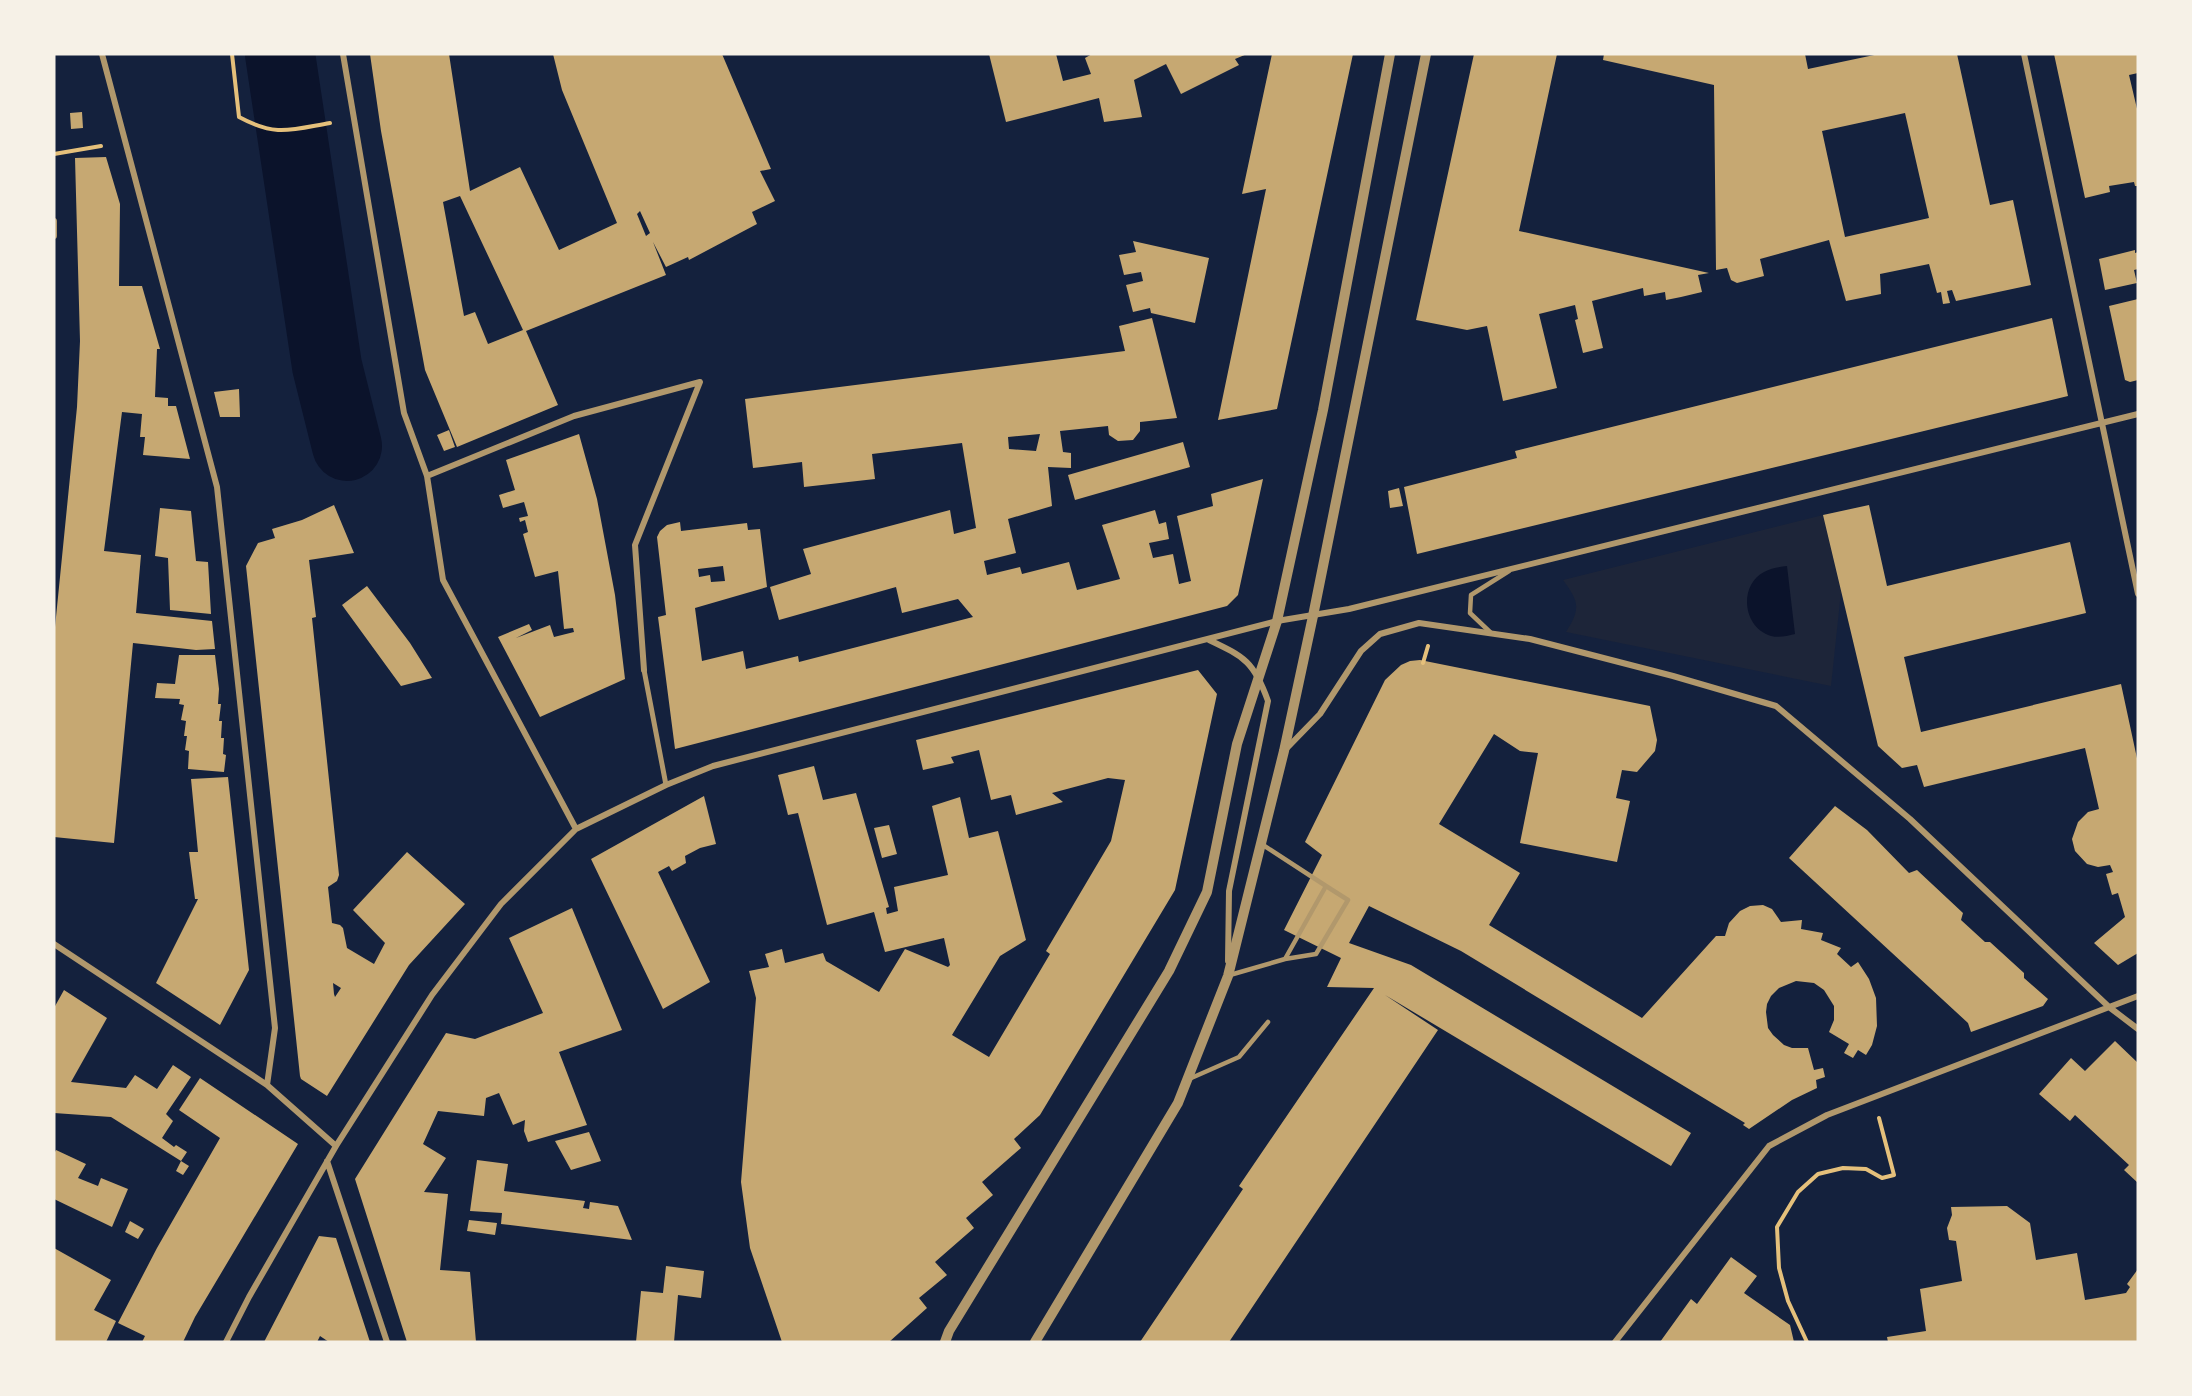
<svg xmlns="http://www.w3.org/2000/svg" width="2192" height="1396" viewBox="0 0 2192 1396" font-family="Figtree,sans-serif">
  <rect width="100%" height="100%" fill="#14213d"/>
  <path fill="#1d2539" d="M 1823,515 L 1841,592 L 1831,686 L 1566,632 C 1581,608 1579,602 1563,580 Z"/>
  <path fill="#0b132b" d="M 1787,566 L 1795,634 C 1787,636 1779,638 1771,636 C 1743,628 1738,586 1764,572 C 1771,568 1780,567 1787,566 Z"/>
  <g fill="none" stroke-linecap="round" stroke-linejoin="round">
    <path stroke="#0b132b" stroke-width="70" d="M 280,54 L 327,366 L 347,446"/>
  </g>
  <path fill="#c6a872" fill-rule="evenodd" d="M 370,54 L 449,54 L 470,191 L 520,167 L 559,250 L 617,223 L 562,90 L 553,54 L 722,54 L 771,169 L 760,171 L 775,201 L 752,212 L 757,224 L 689,260 L 688,257 L 666,267 L 653,242 L 666,275 L 526,331 L 558,405 L 457,447 L 425,370 L 381,131 ZM 460,196 L 523,330 L 488,344 L 475,312 L 464,316 L 443,202 ZM 640,211 L 650,233 L 646,236 L 637,214 Z
    M 989,54 L 1056,54 L 1063,81 L 1091,74 L 1085,58 L 1092,54 L 1247,54 L 1235,59 L 1239,65 L 1181,94 L 1166,64 L 1134,80 L 1142,117 L 1104,122 L 1099,98 L 1006,122 Z
    M 1272,54 L 1353,54 L 1277,409 L 1218,420 L 1266,189 L 1242,194 Z
    M 1474,54 L 1557,54 L 1519,231 L 1709,273 L 1698,275 L 1702,292 L 1681,297 L 1666,300 L 1665,292 L 1644,296 L 1643,288 L 1592,301 L 1603,348 L 1583,353 L 1575,320 L 1578,319 L 1575,305 L 1539,314 L 1557,388 L 1503,401 L 1487,326 L 1467,330 L 1416,320 Z
    M 1604,54 L 1805,54 L 1808,69 L 1879,54 L 1957,54 L 1990,205 L 2013,200 L 2031,285 L 1956,301 L 1952,290 L 1947,291 L 1950,303 L 1943,304 L 1941,292 L 1937,293 L 1929,264 L 1880,274 L 1881,294 L 1846,301 L 1829,240 L 1760,259 L 1764,276 L 1737,283 L 1731,280 L 1727,268 L 1716,270 L 1714,85 L 1603,60 ZM 1905,113 L 1929,218 L 1845,237 L 1822,131 Z
    M 2054,54 L 2138,54 L 2138,73 L 2129,75 L 2138,113 L 2138,186 L 2135,186 L 2134,182 L 2109,186 L 2110,192 L 2085,198 Z
    M 82,112 L 83,128 L 71,129 L 70,113 Z
    M 106,157 L 120,204 L 119,286 L 142,286 L 160,349 L 157,349 L 155,397 L 168,398 L 168,406 L 176,406 L 190,459 L 143,455 L 145,437 L 140,437 L 142,414 L 122,412 L 104,551 L 141,555 L 136,613 L 212,621 L 215,649 L 196,650 L 133,643 L 114,843 L 54,837 L 54,637 L 77,407 L 80,341 L 75,158 Z
    M 1133,241 L 1209,258 L 1195,323 L 1151,313 L 1150,308 L 1133,312 L 1126,285 L 1143,281 L 1141,272 L 1124,275 L 1119,255 L 1136,252 Z
    M 2135,250 L 2135,253 L 2138,252 L 2138,269 L 2134,270 L 2137,283 L 2105,290 L 2099,259 Z
    M 2138,299 L 2138,380 L 2130,382 L 2125,380 L 2109,306 Z
    M 1152,318 L 1177,418 L 1140,422 L 1140,431 L 1133,440 L 1118,441 L 1109,435 L 1108,426 L 1060,431 L 1063,452 L 1071,453 L 1071,468 L 1048,467 L 1052,506 L 1008,519 L 1016,553 L 984,561 L 987,575 L 1020,567 L 1022,574 L 1069,562 L 1077,590 L 1120,579 L 1102,525 L 1155,510 L 1159,524 L 1166,522 L 1169,539 L 1149,543 L 1153,558 L 1173,554 L 1179,584 L 1191,581 L 1177,516 L 1213,506 L 1211,494 L 1263,479 L 1238,595 L 1227,606 L 675,749 L 658,617 L 666,615 L 657,537 L 660,531 L 667,525 L 680,522 L 681,531 L 747,523 L 748,530 L 760,529 L 767,587 L 695,608 L 702,661 L 743,651 L 746,669 L 798,656 L 799,662 L 973,617 L 958,599 L 902,613 L 896,587 L 779,620 L 770,587 L 811,574 L 803,549 L 950,510 L 954,534 L 976,528 L 962,443 L 872,454 L 875,479 L 804,487 L 802,462 L 753,468 L 745,399 L 1125,351 L 1119,326 ZM 1040,434 L 1036,451 L 1009,449 L 1008,437 ZM 723,566 L 725,581 L 711,582 L 710,575 L 699,577 L 698,569 Z
    M 2052,318 L 2068,396 L 1417,554 L 1404,487 L 1517,458 L 1515,451 Z
    M 239,389 L 240,417 L 220,417 L 214,392 Z
    M 449,430 L 455,447 L 444,451 L 437,435 Z
    M 579,434 L 597,499 L 615,595 L 625,679 L 540,717 L 498,637 L 529,624 L 532,630 L 516,638 L 550,625 L 554,637 L 574,632 L 573,628 L 564,629 L 558,571 L 535,577 L 523,534 L 528,532 L 525,520 L 520,522 L 519,518 L 528,516 L 524,502 L 503,508 L 499,495 L 515,490 L 506,460 Z
    M 1183,442 L 1190,467 L 1075,500 L 1068,475 Z
    M 1399,488 L 1403,506 L 1390,508 L 1388,491 Z
    M 334,505 L 354,553 L 309,560 L 316,617 L 312,618 L 339,875 L 337,881 L 328,887 L 332,923 L 340,925 L 343,928 L 347,948 L 374,964 L 385,943 L 353,910 L 407,852 L 465,904 L 409,965 L 327,1096 L 301,1079 L 300,1076 L 246,566 L 258,543 L 275,538 L 272,529 L 302,520 ZM 333,983 L 341,988 L 335,997 L 334,994 Z
    M 1869,505 L 1887,586 L 2070,542 L 2086,613 L 1904,657 L 1921,732 L 2121,684 L 2138,763 L 2138,953 L 2118,965 L 2094,943 L 2125,917 L 2118,893 L 2112,895 L 2106,874 L 2113,872 L 2110,865 L 2098,867 L 2087,864 L 2075,851 L 2072,839 L 2078,822 L 2088,812 L 2099,809 L 2085,748 L 1924,787 L 1917,765 L 1902,768 L 1878,746 L 1823,515 Z
    M 160,508 L 191,511 L 196,561 L 208,562 L 211,614 L 170,610 L 168,558 L 155,556 Z
    M 367,586 L 410,643 L 432,678 L 401,686 L 342,605 Z
    M 179,655 L 215,655 L 219,689 L 218,704 L 221,704 L 219,721 L 222,721 L 221,738 L 224,738 L 223,754 L 226,755 L 224,772 L 188,769 L 189,751 L 185,750 L 187,736 L 184,736 L 186,721 L 181,720 L 184,705 L 179,704 L 180,699 L 155,698 L 157,683 L 175,684 Z
    M 1420,660 L 1650,706 L 1657,740 L 1655,751 L 1637,772 L 1622,770 L 1616,798 L 1630,801 L 1617,862 L 1520,843 L 1538,753 L 1520,751 L 1494,734 L 1439,824 L 1520,873 L 1489,925 L 1642,1018 L 1716,936 L 1725,936 L 1729,923 L 1740,911 L 1750,906 L 1763,905 L 1772,909 L 1781,922 L 1802,920 L 1801,929 L 1823,933 L 1821,940 L 1841,948 L 1837,954 L 1851,967 L 1858,962 L 1869,979 L 1876,998 L 1877,1026 L 1872,1045 L 1866,1055 L 1858,1050 L 1853,1058 L 1844,1053 L 1849,1044 L 1829,1032 L 1834,1020 L 1834,1006 L 1824,990 L 1814,983 L 1796,981 L 1779,988 L 1771,996 L 1767,1004 L 1766,1012 L 1768,1028 L 1773,1035 L 1784,1045 L 1792,1048 L 1808,1048 L 1814,1070 L 1823,1068 L 1825,1077 L 1816,1080 L 1817,1088 L 1792,1100 L 1749,1129 L 1743,1125 L 1745,1123 L 1461,951 L 1369,906 L 1349,943 L 1411,965 L 1691,1133 L 1671,1166 L 1385,995 L 1438,1030 L 1229,1342 L 1140,1342 L 1243,1189 L 1239,1186 L 1374,988 L 1327,987 L 1341,958 L 1284,930 L 1322,855 L 1305,842 L 1385,680 L 1401,665 L 1410,661 Z
    M 1198,670 L 1217,694 L 1175,890 L 1040,1115 L 1014,1139 L 1021,1148 L 982,1182 L 993,1195 L 966,1218 L 974,1228 L 935,1262 L 947,1275 L 919,1298 L 927,1308 L 889,1342 L 782,1342 L 750,1248 L 741,1182 L 756,998 L 749,971 L 769,967 L 765,954 L 782,949 L 785,963 L 823,953 L 826,961 L 879,992 L 905,949 L 948,967 L 950,965 L 944,938 L 885,952 L 874,912 L 827,925 L 798,813 L 788,815 L 778,775 L 814,766 L 823,800 L 856,793 L 889,907 L 886,908 L 887,914 L 898,911 L 894,887 L 948,875 L 932,806 L 960,797 L 969,838 L 998,831 L 1026,940 L 1000,956 L 952,1035 L 989,1057 L 1050,954 L 1046,951 L 1111,841 L 1125,780 L 1108,778 L 1052,793 L 1063,802 L 1016,815 L 1011,795 L 991,800 L 979,750 L 951,757 L 954,763 L 923,770 L 916,740 Z
    M 228,777 L 249,970 L 220,1025 L 156,983 L 198,899 L 195,899 L 189,852 L 198,852 L 191,779 Z
    M 704,796 L 716,844 L 700,848 L 685,856 L 686,863 L 672,871 L 669,866 L 658,872 L 710,982 L 663,1009 L 591,859 Z
    M 1835,806 L 1867,830 L 1909,873 L 1917,870 L 1963,913 L 1961,920 L 1985,942 L 1990,942 L 2024,973 L 2024,978 L 2048,999 L 2043,1006 L 1971,1032 L 1968,1023 L 1789,858 Z
    M 889,825 L 897,854 L 882,858 L 874,828 Z
    M 572,908 L 622,1030 L 559,1052 L 587,1125 L 528,1142 L 524,1131 L 525,1120 L 513,1125 L 499,1093 L 486,1098 L 484,1116 L 438,1111 L 423,1144 L 446,1158 L 424,1192 L 448,1194 L 440,1270 L 470,1272 L 476,1342 L 407,1342 L 355,1179 L 446,1033 L 475,1039 L 543,1013 L 509,938 Z
    M 64,990 L 107,1018 L 71,1082 L 126,1088 L 135,1075 L 157,1089 L 173,1065 L 191,1077 L 166,1114 L 173,1121 L 162,1138 L 174,1147 L 176,1145 L 187,1152 L 181,1161 L 111,1117 L 54,1113 L 54,1008 Z
    M 2115,1041 L 2138,1063 L 2138,1183 L 2124,1170 L 2129,1165 L 2075,1115 L 2070,1121 L 2039,1094 L 2071,1058 L 2085,1071 Z
    M 200,1078 L 298,1144 L 195,1317 L 183,1342 L 142,1342 L 145,1336 L 118,1323 L 157,1248 L 220,1138 L 179,1110 Z
    M 589,1132 L 601,1161 L 571,1170 L 555,1141 Z
    M 56,1150 L 86,1164 L 78,1178 L 98,1186 L 101,1178 L 128,1189 L 112,1227 L 54,1199 L 54,1154 Z
    M 477,1160 L 508,1164 L 504,1191 L 585,1201 L 583,1208 L 589,1209 L 590,1202 L 618,1206 L 632,1240 L 501,1224 L 502,1213 L 470,1211 Z
    M 181,1161 L 189,1166 L 183,1175 L 176,1171 Z
    M 2007,1206 L 2030,1223 L 2036,1260 L 2077,1253 L 2085,1300 L 2126,1293 L 2130,1287 L 2127,1284 L 2138,1269 L 2138,1342 L 1888,1342 L 1887,1337 L 1926,1331 L 1920,1289 L 1962,1281 L 1956,1241 L 1949,1240 L 1947,1228 L 1952,1215 L 1951,1207 Z
    M 469,1220 L 497,1223 L 495,1235 L 467,1231 Z
    M 130,1221 L 144,1229 L 138,1239 L 125,1232 Z
    M 319,1236 L 336,1238 L 370,1342 L 329,1342 L 320,1336 L 317,1342 L 264,1342 Z
    M 54,1248 L 111,1280 L 94,1310 L 116,1321 L 106,1342 L 54,1342 Z
    M 1731,1257 L 1757,1276 L 1744,1293 L 1790,1325 L 1794,1342 L 1660,1342 L 1691,1299 L 1697,1304 Z
    M 666,1266 L 704,1271 L 701,1298 L 678,1295 L 674,1342 L 636,1342 L 641,1291 L 663,1293 Z"/>
  <g fill="none" stroke-linecap="round" stroke-linejoin="round">
    <path stroke="#e5c07b" stroke-width="4" d="M 232,54 L 239,117 C 276,137 290,130 330,123
      M 54,154 L 101,146
      M 1423,663 L 1428,646
      M 1807,1342 L 1788,1301 L 1779,1268 L 1777,1227 L 1798,1192 L 1818,1174 L 1843,1168 L 1866,1169 L 1882,1178 L 1894,1175 L 1879,1118"/>
    <path stroke="#b1986c" stroke-width="4.5" d="M 1490,632 L 1470,613 L 1471,595 L 1509,571
      M 1285,959 L 1316,954 L 1348,900 L 1326,886
      M 1230,975 L 1285,959 L 1326,886 L 1263,845
      M 1189,1079 L 1239,1057 L 1268,1022"/>
    <path stroke="#b1986c" stroke-width="5" d="M 644,670 L 666,785"/>
    <path stroke="#b1986c" stroke-width="6" d="M 102,54 L 217,487 L 275,1028 L 267,1085
      M 343,54 L 404,413 L 427,476 L 443,580 L 576,829
      M 2024,54 L 2138,594
      M 54,221 L 54,236
      M 427,476 L 574,416 L 700,382 L 635,545 L 644,670
      M 1209,640 C 1245,657 1254,662 1268,701 L 1229,891 L 1228,961
      M 1286,749 L 1320,714 L 1361,651 L 1380,634 L 1419,623 L 1530,639 L 1673,676 L 1776,706 L 1910,819 L 2109,1007 L 2138,1029
      M 54,944 L 267,1085 L 336,1146
      M 327,1161 L 387,1342
      M 226,1342 L 249,1297 L 336,1146 L 432,995 L 501,904 L 576,829 L 666,785 L 713,766 L 1277,621 L 1349,609 L 2138,414
      M 1615,1342 L 1769,1146 L 1827,1115 L 2138,996"/>
    <path stroke="#b1986c" stroke-width="10" d="M 945,1342 L 949,1331 L 1169,971 L 1207,892 L 1237,744 L 1277,621 L 1289,566 L 1323,410 L 1390,54
      M 1035,1342 L 1178,1103 L 1228,976 L 1284,751 L 1313,616 L 1426,54"/>
  </g>
  <rect width="2192" height="1396" fill="none" stroke="#f6f1e7" stroke-width="111"/>
</svg>
